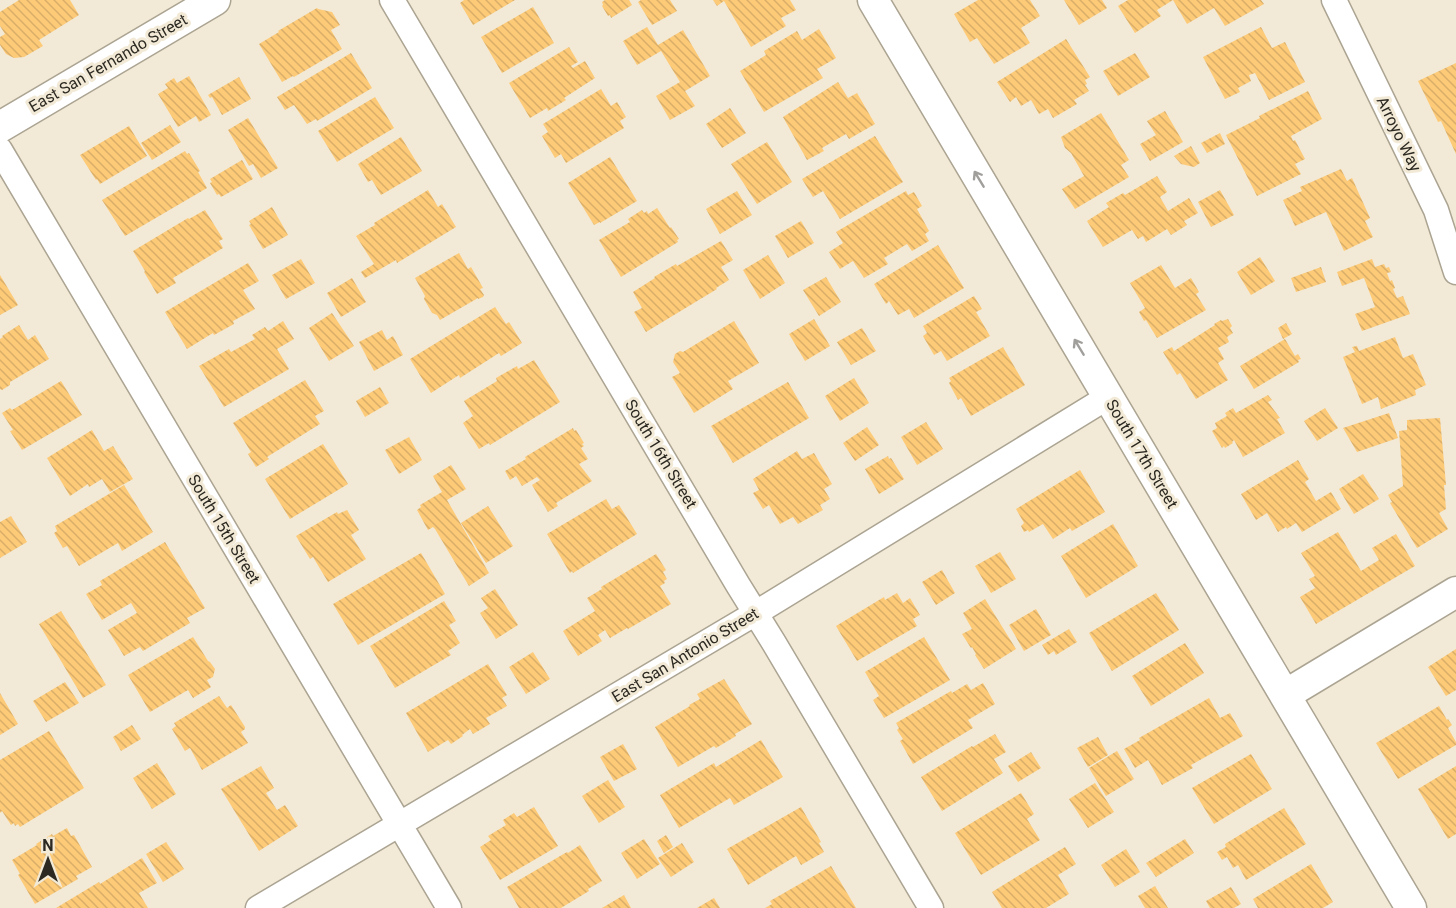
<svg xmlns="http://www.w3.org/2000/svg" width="1456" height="908" viewBox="0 0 1456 908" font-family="Roboto,sans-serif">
  <defs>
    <pattern id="building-back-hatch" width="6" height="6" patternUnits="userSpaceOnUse" patternTransform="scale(1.5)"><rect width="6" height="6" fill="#fdca78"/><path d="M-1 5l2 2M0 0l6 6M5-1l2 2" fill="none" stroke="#d9ae68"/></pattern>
  </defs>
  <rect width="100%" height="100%" fill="#f2ead6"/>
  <path fill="url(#building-back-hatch)" d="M 19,0 L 70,0 L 79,15 L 39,40 L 43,46 L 24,57 L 14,58 L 6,54 L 0,45 L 0,37 L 5,34 L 0,26 L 0,12 Z
    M 464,0 L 515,0 L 473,25 L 460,3 Z
    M 605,0 L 629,0 L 632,5 L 611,18 L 610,15 L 608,16 L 602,6 L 603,5 L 602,2 Z
    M 641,0 L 670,0 L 677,11 L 652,25 L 638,2 Z
    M 713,0 L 790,0 L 796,10 L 781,18 L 786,26 L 751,47 L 724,1 L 717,6 Z
    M 978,0 L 1030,0 L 1040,16 L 1021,28 L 1030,43 L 994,64 L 977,38 L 970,42 L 954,14 Z
    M 1064,0 L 1102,0 L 1107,8 L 1079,25 Z
    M 1128,0 L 1173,0 L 1157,10 L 1161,16 L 1135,33 L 1118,6 Z
    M 1173,0 L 1261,0 L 1264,4 L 1225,26 L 1214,8 L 1187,24 Z
    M 533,7 L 554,43 L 502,73 L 481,37 Z
    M 317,8 L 318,9 L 332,12 L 340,25 L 331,30 L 342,49 L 294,77 L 293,76 L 282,82 L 259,44 L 279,32 L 278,31 Z
    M 647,27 L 658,45 L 683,30 L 710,76 L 685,91 L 695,106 L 670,120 L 656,96 L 680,82 L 661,51 L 637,65 L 623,41 Z
    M 1261,27 L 1272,48 L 1285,42 L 1305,82 L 1269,100 L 1255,73 L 1249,75 L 1251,81 L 1238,88 L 1240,92 L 1225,99 L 1203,57 Z
    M 819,29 L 836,58 L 817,69 L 823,78 L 764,112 L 740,71 L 766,55 L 764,51 L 797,31 L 802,40 Z
    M 1066,39 L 1090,77 L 1085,80 L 1087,84 L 1085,85 L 1089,91 L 1074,100 L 1077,104 L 1053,118 L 1048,109 L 1039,114 L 1031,100 L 1021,106 L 1016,97 L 1010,102 L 997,82 Z
    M 569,47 L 578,62 L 571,66 L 573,68 L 585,61 L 595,78 L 564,98 L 566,100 L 548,111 L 547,108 L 530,118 L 509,83 Z
    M 351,53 L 372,88 L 317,121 L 316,119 L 307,124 L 294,105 L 285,110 L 277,97 Z
    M 1135,53 L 1150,77 L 1118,96 L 1103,71 Z
    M 1456,63 L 1456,154 L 1441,121 L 1438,122 L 1418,81 Z
    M 189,76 L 211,115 L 199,122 L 196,116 L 178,127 L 158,94 L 168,88 L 165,84 L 174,78 L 177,83 Z
    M 239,77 L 251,99 L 222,115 L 212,97 L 210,98 L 208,95 Z
    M 838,82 L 848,98 L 857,93 L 875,124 L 849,139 L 846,134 L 822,148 L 824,151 L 807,160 L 783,117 Z
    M 601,89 L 611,106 L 617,102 L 626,117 L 620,121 L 624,128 L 566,163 L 561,154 L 555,158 L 542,136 L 548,132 L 543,124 Z
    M 1308,91 L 1322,119 L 1291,136 L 1293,141 L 1295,140 L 1305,159 L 1295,164 L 1301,174 L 1257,196 L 1226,135 L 1260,118 L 1259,116 Z
    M 375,97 L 394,128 L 337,162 L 318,131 Z
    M 730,108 L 746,133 L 722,148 L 706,124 Z
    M 1165,111 L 1183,142 L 1150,161 L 1140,144 L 1156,135 L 1147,121 Z
    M 1101,113 L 1129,160 L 1121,165 L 1129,177 L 1075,209 L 1062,189 L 1084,176 L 1071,153 L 1065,148 L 1061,137 Z
    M 248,118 L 278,168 L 261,178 L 253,164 L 249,166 L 228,130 Z
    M 170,125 L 181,142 L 152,160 L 141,143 Z
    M 129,126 L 147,156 L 100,184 L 97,179 L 96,180 L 80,155 Z
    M 1220,133 L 1225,144 L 1207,153 L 1201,143 Z
    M 875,136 L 903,182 L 840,219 L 823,191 L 813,197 L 802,179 Z
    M 401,137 L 422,171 L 381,195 L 372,180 L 368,182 L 358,164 Z
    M 767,142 L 792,182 L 757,204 L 731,164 Z
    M 1191,146 L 1200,163 L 1194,167 L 1181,164 L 1174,156 Z
    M 185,151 L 187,154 L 189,153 L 200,171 L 198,172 L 207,188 L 125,236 L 102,200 Z
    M 610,157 L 637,201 L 600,223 L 600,222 L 594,225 L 568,183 Z
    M 242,160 L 253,179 L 221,197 L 219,194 L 217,195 L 210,183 L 212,182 L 210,179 Z
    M 1341,169 L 1347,181 L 1352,178 L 1370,218 L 1365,221 L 1373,237 L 1344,251 L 1326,212 L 1295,226 L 1283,200 L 1302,191 L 1300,187 Z
    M 1157,176 L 1167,192 L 1160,197 L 1168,211 L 1189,198 L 1198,213 L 1184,221 L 1187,225 L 1171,235 L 1167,229 L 1146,242 L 1143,236 L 1138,239 L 1132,230 L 1103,247 L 1087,221 L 1109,207 L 1106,203 L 1123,193 L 1125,195 Z
    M 428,190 L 438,207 L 442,204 L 456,227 L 397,263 L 396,260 L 365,278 L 361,272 L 374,264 L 356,236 L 375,225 L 374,223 Z
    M 1220,190 L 1234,215 L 1211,227 L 1198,202 Z
    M 737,191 L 752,215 L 720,234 L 706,209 Z
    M 906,191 L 908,195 L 914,192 L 922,206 L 917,209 L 929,231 L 925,234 L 929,241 L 912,251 L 907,244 L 884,258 L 888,264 L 864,278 L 853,261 L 840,269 L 829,252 L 843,243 L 836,232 Z
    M 272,207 L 288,235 L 263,249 L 249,225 L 251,224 L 249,221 Z
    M 657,208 L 670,228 L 671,227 L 679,239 L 677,240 L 678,242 L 621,277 L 599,240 L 630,222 L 628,219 L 642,210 L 644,213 L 647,211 L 648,214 Z
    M 205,210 L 223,239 L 219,241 L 223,248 L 173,278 L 176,283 L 157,294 L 144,272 L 145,271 L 133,251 L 188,218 L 189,219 Z
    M 801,221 L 814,243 L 788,258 L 775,236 Z
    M 721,241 L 733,260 L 721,267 L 729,280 L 716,288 L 717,289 L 646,332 L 634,312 L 642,308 L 633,292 L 655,278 L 654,277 L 676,264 L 677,266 Z
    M 938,245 L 964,288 L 914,318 L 909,309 L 898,315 L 889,301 L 886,304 L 874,284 Z
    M 459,253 L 468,269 L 471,267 L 483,288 L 480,289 L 484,295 L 483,297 L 478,299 L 478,298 L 440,320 L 437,315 L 432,313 L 424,299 L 425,296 L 415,278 Z
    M 768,255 L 785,283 L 760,299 L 743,270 Z
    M 1260,257 L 1275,281 L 1251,295 L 1237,272 Z
    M 301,259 L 315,283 L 286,299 L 272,275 Z
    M 1372,259 L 1375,267 L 1384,264 L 1386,268 L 1389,267 L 1391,272 L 1387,273 L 1390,281 L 1392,280 L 1395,288 L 1393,289 L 1397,298 L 1403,296 L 1410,314 L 1362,331 L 1355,314 L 1375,307 L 1364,278 L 1342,286 L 1337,272 Z
    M 248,263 L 259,281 L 243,290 L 255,309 L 233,321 L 234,324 L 214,335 L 213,333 L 187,349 L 165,312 Z
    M 1161,265 L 1175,288 L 1191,278 L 1199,292 L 1196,294 L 1206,310 L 1157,338 L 1146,320 L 1144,321 L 1139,312 L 1145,308 L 1130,283 Z
    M 1321,267 L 1326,282 L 1296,292 L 1291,278 Z
    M 0,275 L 18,305 L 0,315 Z
    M 826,277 L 841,302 L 819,316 L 803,290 Z
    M 352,278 L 366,302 L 341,317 L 327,293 Z
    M 974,296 L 982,309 L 976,312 L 990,336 L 947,361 L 941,351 L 934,355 L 923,336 L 927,333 L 923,326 Z
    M 495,307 L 506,324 L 509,322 L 522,343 L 501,356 L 499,353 L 460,378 L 459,375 L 431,393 L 410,359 Z
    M 332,313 L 354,346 L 329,361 L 309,328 Z
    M 814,319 L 830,346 L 805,361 L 789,334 Z
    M 1228,319 L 1232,326 L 1230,328 L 1233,333 L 1227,337 L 1229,342 L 1218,348 L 1224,359 L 1218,363 L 1228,380 L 1196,399 L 1180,373 L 1177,375 L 1163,352 L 1172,347 L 1174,351 L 1215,325 L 1214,324 L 1221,320 L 1222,321 Z
    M 283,321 L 294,339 L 277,349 L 289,369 L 224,407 L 199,366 L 229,349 L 231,352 L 255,339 L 252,335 L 265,327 L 268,331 Z
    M 734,321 L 759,363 L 728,381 L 733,389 L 694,413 L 672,377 L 680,373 L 673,362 L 675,354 L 680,351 L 683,352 Z
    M 1286,323 L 1292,334 L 1283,339 L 1278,328 Z
    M 19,325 L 28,340 L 35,335 L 49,359 L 10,382 L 10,385 L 2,390 L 0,389 L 0,339 L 3,337 L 2,336 Z
    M 862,328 L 876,351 L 851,365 L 837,342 Z
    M 382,330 L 387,340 L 393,336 L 403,355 L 374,371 L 359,342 Z
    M 1395,337 L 1403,358 L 1413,354 L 1426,385 L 1415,390 L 1416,395 L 1381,409 L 1378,397 L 1362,404 L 1343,357 L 1355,352 L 1352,347 L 1357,346 L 1359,351 Z
    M 1285,339 L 1295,356 L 1298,354 L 1301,359 L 1298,360 L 1299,362 L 1254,389 L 1240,366 Z
    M 1003,347 L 1025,385 L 971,416 L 961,398 L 958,400 L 949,383 L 951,381 L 949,378 Z
    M 534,360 L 560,402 L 490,445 L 489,443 L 479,449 L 463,423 L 473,416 L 464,401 L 497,381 L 496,378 L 517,366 L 518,369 Z
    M 854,378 L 869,403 L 840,421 L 825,396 Z
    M 305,380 L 324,411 L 315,416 L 320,424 L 267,457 L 269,459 L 256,467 L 248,454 L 251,452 L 233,423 Z
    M 61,381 L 82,415 L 22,450 L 10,431 L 13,430 L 2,413 L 10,408 L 12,410 Z
    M 788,382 L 809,418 L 733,463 L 711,426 Z
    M 380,387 L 389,403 L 365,417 L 356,401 Z
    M 1268,395 L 1272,400 L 1268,402 L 1280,418 L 1277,419 L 1285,433 L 1243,457 L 1234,440 L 1232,442 L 1233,443 L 1225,448 L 1224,446 L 1222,448 L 1212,431 L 1217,428 L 1215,423 L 1227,416 L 1225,413 L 1233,408 L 1236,413 Z
    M 1325,408 L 1338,428 L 1317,441 L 1304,421 Z
    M 1389,413 L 1398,438 L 1357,452 L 1343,428 Z
    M 1440,418 L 1446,485 L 1444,485 L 1446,509 L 1439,513 L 1448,529 L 1417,548 L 1390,503 L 1392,502 L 1388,495 L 1403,486 L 1399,431 L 1407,430 L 1407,420 Z
    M 926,422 L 943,449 L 917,465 L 901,437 Z
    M 867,427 L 879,445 L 855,461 L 843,443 Z
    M 573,428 L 574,431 L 576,430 L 584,443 L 582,444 L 584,446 L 581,448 L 588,459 L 579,464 L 592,481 L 556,503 L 558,506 L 548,512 L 532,485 L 540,480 L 537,477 L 522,486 L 516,476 L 510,480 L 505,471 L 526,459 L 525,457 Z
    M 92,430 L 104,451 L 113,446 L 133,479 L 110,492 L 102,479 L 89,487 L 88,484 L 70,496 L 47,458 Z
    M 409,437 L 422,460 L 399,474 L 385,450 Z
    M 323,444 L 348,484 L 290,519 L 265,479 Z
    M 797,451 L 802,459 L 814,453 L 832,484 L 824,489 L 830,499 L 820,505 L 823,510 L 798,524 L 793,517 L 780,524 L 769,505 L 763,509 L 753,493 L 759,490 L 753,479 Z
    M 888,456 L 889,459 L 891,458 L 904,479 L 879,494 L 865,469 Z
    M 1298,460 L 1309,479 L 1305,482 L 1316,501 L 1331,492 L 1341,509 L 1302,532 L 1296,523 L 1287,529 L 1286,527 L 1278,532 L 1267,513 L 1256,520 L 1241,494 Z
    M 451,465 L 466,489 L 447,500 L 489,573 L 469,586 L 435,529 L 433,527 L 428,530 L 417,510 L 421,507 L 420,505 L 442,492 L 433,476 Z
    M 1080,470 L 1105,512 L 1072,531 L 1070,528 L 1053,539 L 1043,524 L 1029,532 L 1028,530 L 1024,532 L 1021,526 L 1024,523 L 1016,509 Z
    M 1363,474 L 1379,499 L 1354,514 L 1339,489 Z
    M 124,485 L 153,532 L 122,551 L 118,543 L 79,566 L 67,546 L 63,548 L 54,533 L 57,531 L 55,526 Z
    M 606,499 L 612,509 L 619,505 L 637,534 L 573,573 L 572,571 L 570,573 L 547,534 Z
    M 488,506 L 513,546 L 486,563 L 461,523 Z
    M 347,510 L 359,530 L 351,535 L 366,559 L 328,582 L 313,557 L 310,559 L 296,536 L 337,512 L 338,514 Z
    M 11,516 L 27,542 L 0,558 L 0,522 Z
    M 1113,524 L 1138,566 L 1086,598 L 1061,556 Z
    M 1338,532 L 1361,571 L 1379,560 L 1372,548 L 1396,534 L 1415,566 L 1316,624 L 1300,597 L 1315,588 L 1309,579 L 1315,576 L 1301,553 Z
    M 165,542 L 205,608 L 187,618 L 190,623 L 143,651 L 140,647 L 124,656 L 108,630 L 137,613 L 131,603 L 102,620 L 86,594 L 102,585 L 100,581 Z
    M 1000,552 L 1016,579 L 991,593 L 975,566 Z
    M 421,553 L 445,594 L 358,645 L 333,604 Z
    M 656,554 L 666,570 L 663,572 L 667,579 L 664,581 L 665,583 L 660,586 L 671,604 L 628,629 L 627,628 L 610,638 L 605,630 L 598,635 L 602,641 L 578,656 L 563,631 L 595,611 L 587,598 L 602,589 L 601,587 Z
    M 942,570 L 955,593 L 936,605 L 922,582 Z
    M 495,589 L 518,625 L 496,639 L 480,613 L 488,608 L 481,598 Z
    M 897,593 L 903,603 L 910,598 L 920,615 L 913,619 L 917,626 L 857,661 L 836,626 L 884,597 L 885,600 Z
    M 1156,593 L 1179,630 L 1112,671 L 1089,633 Z
    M 985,599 L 1016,649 L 984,669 L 975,655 L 976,654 L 972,647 L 971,648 L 962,634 L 972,629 L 963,613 Z
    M 444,601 L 456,621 L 449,625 L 460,643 L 448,651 L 451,655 L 395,688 L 370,646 Z
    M 1036,609 L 1051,635 L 1024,651 L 1009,625 Z
    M 61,611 L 106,685 L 83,698 L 39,624 Z
    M 1069,629 L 1077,642 L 1056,655 L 1054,651 L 1048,655 L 1042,645 Z
    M 193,637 L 208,661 L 210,662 L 215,669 L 213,677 L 207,680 L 211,687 L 193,698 L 188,690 L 150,712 L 128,675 Z
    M 924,637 L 950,680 L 884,718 L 873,700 L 879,696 L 865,672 Z
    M 1185,643 L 1204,673 L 1151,706 L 1132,676 Z
    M 1456,649 L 1456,690 L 1446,696 L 1428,667 Z
    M 533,652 L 550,679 L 526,694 L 509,667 Z
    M 488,664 L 507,695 L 502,698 L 507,706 L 486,718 L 490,724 L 473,734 L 470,729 L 462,735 L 463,736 L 451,744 L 448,740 L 428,752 L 406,713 Z
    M 724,679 L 752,724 L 735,734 L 736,736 L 716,748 L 714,746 L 678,767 L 655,727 L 690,706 L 689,705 L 700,699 L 697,694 Z
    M 65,682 L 79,703 L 46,722 L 33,701 Z
    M 983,683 L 995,704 L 968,720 L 973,728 L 913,764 L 900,741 L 903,739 L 897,730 L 899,728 L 896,723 L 951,691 L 952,693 L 967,684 L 971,690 Z
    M 0,693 L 18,724 L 0,735 Z
    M 219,696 L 227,708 L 231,705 L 245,727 L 245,729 L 241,732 L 248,743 L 202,770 L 190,748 L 185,751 L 172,729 L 176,726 L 174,723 Z
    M 1209,698 L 1220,718 L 1230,713 L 1243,736 L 1191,765 L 1193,768 L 1162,785 L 1148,760 L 1135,768 L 1124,749 L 1140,740 L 1139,738 Z
    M 1439,706 L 1447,720 L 1448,719 L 1452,725 L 1448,728 L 1456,742 L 1456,745 L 1398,779 L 1376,743 Z
    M 132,725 L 141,739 L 121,751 L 113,737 Z
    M 49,731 L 84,788 L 20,827 L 18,824 L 15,826 L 14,823 L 11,825 L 2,811 L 0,813 L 0,760 Z
    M 995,734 L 1006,752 L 994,759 L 1003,773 L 942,811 L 921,777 L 972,746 L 973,747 Z
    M 1098,737 L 1108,755 L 1088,767 L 1077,748 Z
    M 761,740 L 783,777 L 734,805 L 730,798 L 679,828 L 660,795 L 714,763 L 716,767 Z
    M 623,744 L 637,769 L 614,781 L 600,757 Z
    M 1117,751 L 1134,779 L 1106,796 L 1089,768 Z
    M 1031,752 L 1041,768 L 1018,782 L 1008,766 Z
    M 1251,754 L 1272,789 L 1214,824 L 1192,788 Z
    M 157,763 L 176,794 L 152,809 L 133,778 Z
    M 261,766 L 274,788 L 266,793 L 277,810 L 285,805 L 298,826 L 259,851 L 221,789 Z
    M 1456,766 L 1456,834 L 1448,839 L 1418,789 Z
    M 608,780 L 625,807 L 599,823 L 582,796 Z
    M 1095,783 L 1114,812 L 1088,828 L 1069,799 Z
    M 1021,793 L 1034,814 L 1027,819 L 1040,840 L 981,875 L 955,833 Z
    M 534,807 L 558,846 L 500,880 L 480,847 L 491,840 L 488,836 L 506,825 L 503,820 L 514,813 L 517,817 Z
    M 801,807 L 821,842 L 819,843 L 824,852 L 801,865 L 796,856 L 748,885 L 727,849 Z
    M 1284,808 L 1306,844 L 1246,880 L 1238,865 L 1233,868 L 1227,857 L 1222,860 L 1217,852 L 1226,847 L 1225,844 Z
    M 67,828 L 71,836 L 74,835 L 92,867 L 76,876 L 78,879 L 35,904 L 18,875 L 20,874 L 12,860 L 37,845 L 36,844 L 52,834 L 53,836 Z
    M 666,835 L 673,847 L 664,853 L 657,841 Z
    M 644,839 L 660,864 L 637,879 L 621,853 Z
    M 1185,839 L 1194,853 L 1156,877 L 1146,863 Z
    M 166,842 L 184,869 L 163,882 L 146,854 Z
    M 682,843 L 694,862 L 671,877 L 658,858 Z
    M 580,845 L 602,881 L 588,889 L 589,891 L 561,908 L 519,908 L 507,887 L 567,852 L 568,853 Z
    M 1065,847 L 1076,864 L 1058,875 L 1069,894 L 1046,908 L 1002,908 L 992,892 Z
    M 1126,849 L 1140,872 L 1115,887 L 1101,865 Z
    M 142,858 L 157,883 L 139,893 L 148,908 L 56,908 L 99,882 L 100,884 Z
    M 1311,864 L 1333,902 L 1323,908 L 1258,908 L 1253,899 Z
    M 831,866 L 856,908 L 765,908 L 772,904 L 770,901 Z
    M 1155,886 L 1168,908 L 1145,908 L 1138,896 Z
    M 1231,887 L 1241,904 L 1234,908 L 1210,908 L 1206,901 Z
    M 624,895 L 631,908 L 602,908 Z
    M 714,898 L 720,908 L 697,908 Z"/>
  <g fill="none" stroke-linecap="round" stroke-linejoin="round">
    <defs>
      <path id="minor" d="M 392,0 L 738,585 L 774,643 L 931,908
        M 1334,0 L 1436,210 L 1456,272
        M 0,150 L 449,908
        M 258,908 L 756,613 L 1108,397"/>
      <path id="tertiary" d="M 873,0 L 1411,908
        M 0,127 L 215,0
        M 1285,695 L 1456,592"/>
    </defs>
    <use href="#minor" stroke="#aca492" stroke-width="27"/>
    <use href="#tertiary" stroke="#aca492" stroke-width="33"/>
    <use href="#minor" stroke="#fff" stroke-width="24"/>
    <use href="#tertiary" stroke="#fff" stroke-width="30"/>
  </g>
  <defs><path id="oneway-shaft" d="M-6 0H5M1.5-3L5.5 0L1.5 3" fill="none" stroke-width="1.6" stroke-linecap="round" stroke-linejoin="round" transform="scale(1.5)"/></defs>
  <g stroke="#a09f9c">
    <use href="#oneway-shaft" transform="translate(979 179) rotate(-121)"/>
    <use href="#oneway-shaft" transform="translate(1079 347) rotate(-121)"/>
  </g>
  <g text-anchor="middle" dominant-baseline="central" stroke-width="6" stroke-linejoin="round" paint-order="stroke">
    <g font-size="16" fill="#2c2922" stroke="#f2ead6">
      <text transform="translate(108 63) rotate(-30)">East San Fernando Street</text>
      <text transform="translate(1399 134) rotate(64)">Arroyo Way</text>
      <text transform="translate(661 454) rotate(59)">South 16th Street</text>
      <text transform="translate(1142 454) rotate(59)">South 17th Street</text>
      <text transform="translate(224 529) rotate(59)">South 15th Street</text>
      <text transform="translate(685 655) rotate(-31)">East San Antonio Street</text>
    </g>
  </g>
  <g transform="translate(48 860)" stroke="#f2ead6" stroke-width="4.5" paint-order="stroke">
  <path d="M0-4.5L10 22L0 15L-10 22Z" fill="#2c2922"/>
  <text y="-9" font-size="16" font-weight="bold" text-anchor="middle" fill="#2c2922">N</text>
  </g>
</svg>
